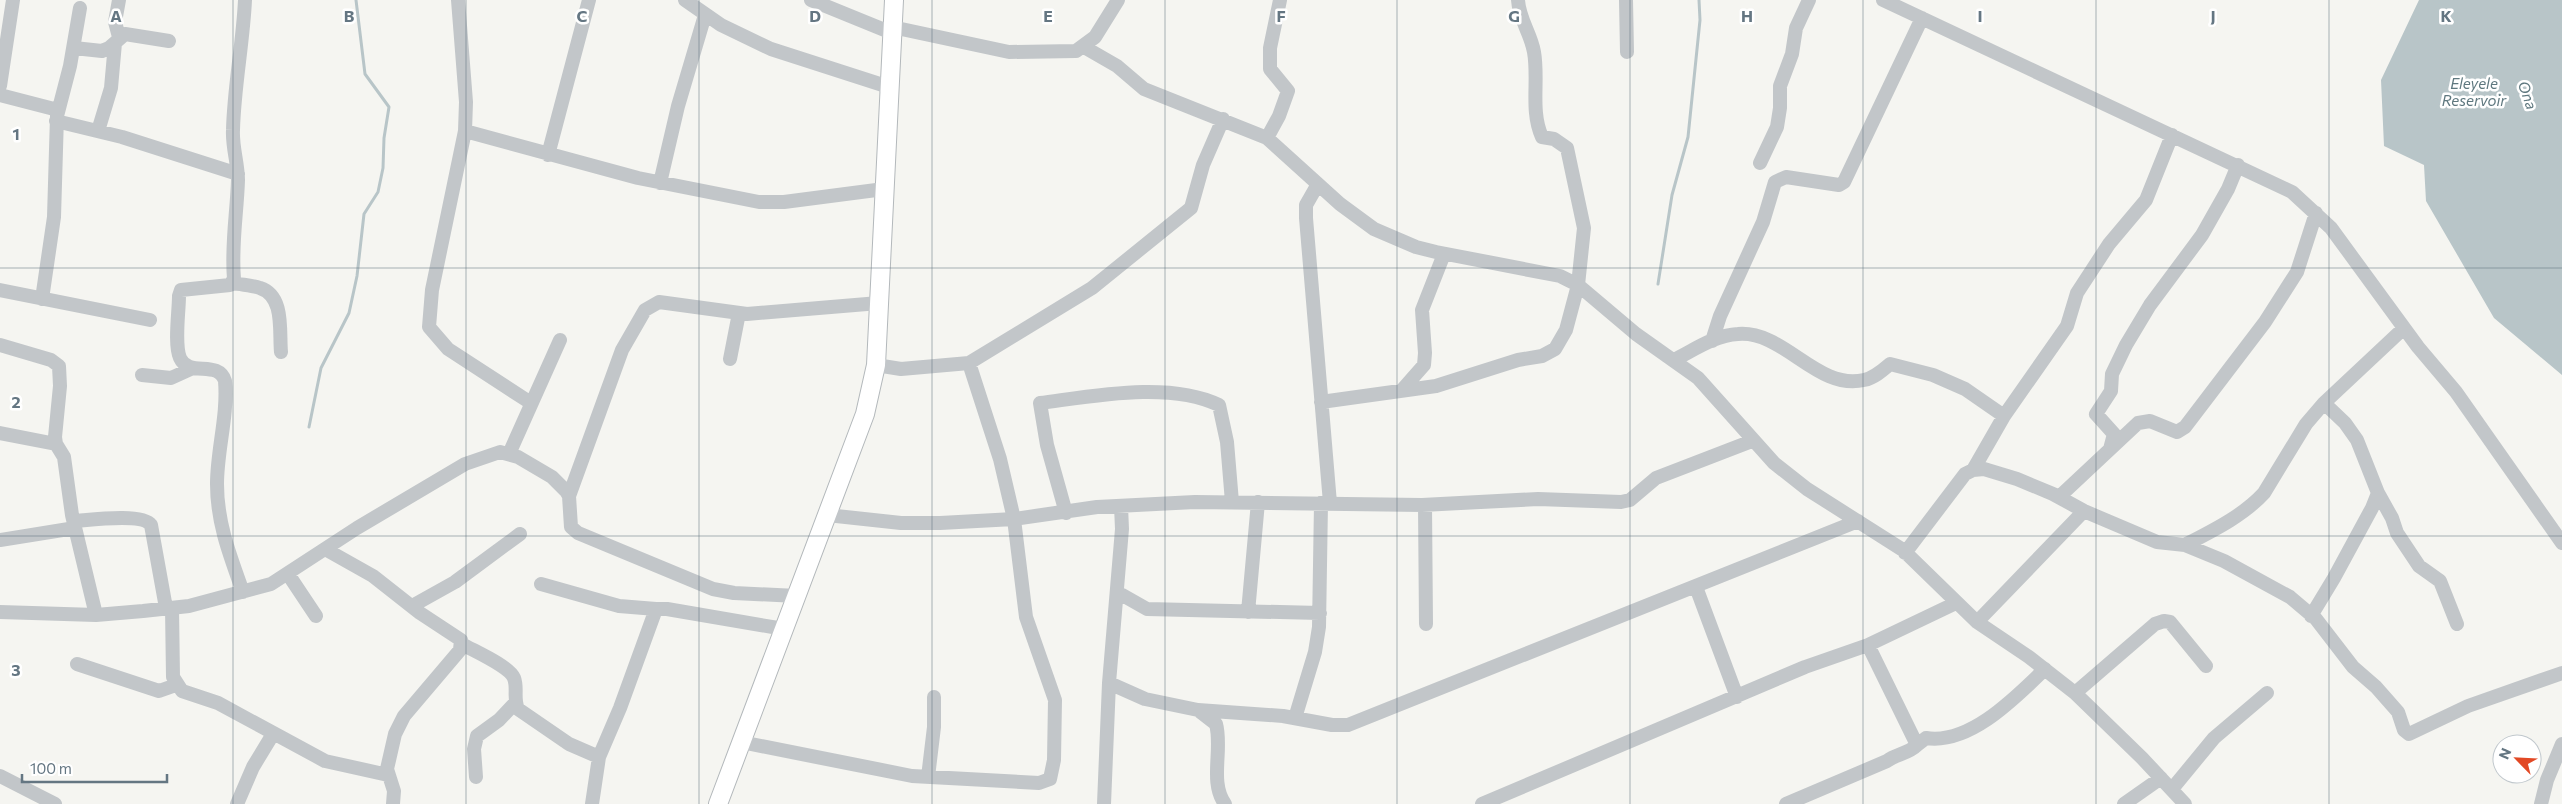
<svg xmlns="http://www.w3.org/2000/svg" width="2562" height="804" viewBox="0 0 2562 804" font-family="Commissioner,sans-serif">
  <rect width="100%" height="100%" fill="#f5f5f1"/>
  <path fill="#b8c5c8" d="M 2419,0 L 2562,0 L 2562,375 L 2494,318 L 2426,201 L 2424,165 L 2384,146 L 2381,80 Z"/>
  <g fill="none" stroke-linecap="round" stroke-linejoin="round">
    <path stroke="#b8c5c8" stroke-width="3" d="M 1658,284 L 1672,195 L 1688,137 L 1700,20 L 1699,0
      M 309,427 L 321,368 L 349,313 L 357,276 L 364,214 L 378,192 L 383,168 L 384,138 L 389,107 L 365,74 L 356,0"/>
    <defs>
      <path id="major" d="M 718,804 L 865,414 L 876,365 L 894,0"/>
    </defs>
    <use href="#major" stroke="#b3b8bb" stroke-width="20"/>
    <path stroke="#c2c6c9" stroke-width="14" d="M 119,0 L 115,22 L 119,37
      M 458,0 L 466,102 L 465,131 L 432,290 L 429,327 L 448,349 L 531,403
      M 685,0 L 721,25 L 771,49 L 889,87
      M 811,0 L 892,33
      M 1626,0 L 1627,52
      M 1883,0 L 2292,192 L 2331,228 L 2418,347 L 2456,392 L 2562,543
      M 892,27 L 1009,52 L 1076,51 L 1095,37 L 1118,0
      M 1084,47 L 1117,66 L 1144,89 L 1267,138 L 1340,204 L 1374,229 L 1416,247 L 1436,252 L 1560,276 L 1578,285 L 1636,334 L 1698,378 L 1774,463 L 1807,489 L 1903,550 L 1977,622 L 2029,657 L 2075,693 L 2142,758 L 2185,804
      M 74,48 L 102,51 L 109,48 L 125,34 L 169,41
      M 0,86 L 13,0
      M 0,95 L 58,110
      M 56,121 L 122,137 L 238,174
      M 98,131 L 111,88 L 115,43
      M 465,131 L 638,178 L 759,202 L 784,202 L 884,189
      M 1267,138 L 1279,116 L 1288,91 L 1270,69 L 1270,48 L 1280,0
      M 548,155 L 589,0
      M 1760,163 L 1777,127 L 1780,108 L 1780,86 L 1792,54 L 1796,28 L 1809,0
      M 660,183 L 678,106 L 705,15
      M 1318,184 L 1306,205 L 1306,218 L 1330,503
      M 233,283 C 242,285 252,285 260,288 C 285,296 279,332 281,352
      M 0,290 L 150,320
      M 42,299 L 54,217 L 57,116 L 70,66 L 80,8
      M 1712,341 L 1720,316 L 1763,222 L 1775,182 L 1786,177 L 1839,185 L 1844,182 L 1922,18
      M 0,345 L 51,360 L 59,366 L 60,386 L 55,437 L 56,444 L 64,457 L 72,515 L 96,615
      M 730,359 L 739,313
      M 1674,360 C 1694,350 1715,335 1738,334 C 1784,330 1817,391 1864,380 C 1874,378 1883,370 1890,364 L 1933,375 L 1965,389 L 2004,416
      M 876,365 L 901,369 L 969,363 L 1092,288 L 1191,208 L 1203,165 L 1223,119
      M 142,375 L 171,378 L 193,368
      M 1402,390 L 1424,365 L 1425,353 L 1422,310 L 1444,254
      M 1321,402 L 1436,386 L 1518,360 L 1542,356 L 1555,349 L 1566,330 L 1578,285 L 1584,228 L 1567,148 L 1554,139 L 1542,137 C 1530,111 1539,80 1534,52 C 1531,34 1519,19 1518,0
      M 0,433 L 56,444
      M 2110,449 L 2114,434 L 2096,414 L 2111,391 L 2112,374 L 2126,345 L 2150,305 L 2202,235 L 2228,189 L 2238,165
      M 509,454 L 560,340
      M 1973,470 L 2004,416 L 2067,326 L 2077,293 L 2109,244 L 2146,200 L 2172,135
      M 2378,493 L 2392,518 L 2397,533 L 2419,566 L 2440,581 L 2457,624
      M 569,496 L 622,350 L 645,310 L 659,302 L 747,314 L 879,303
      M 2059,497 L 2138,423 L 2150,421 L 2177,432 L 2185,427 L 2265,322 L 2297,272 L 2316,213
      M 1425,505 L 1426,624
      M 1066,513 L 1047,445 L 1040,403 C 1094,396 1169,381 1219,405 L 1227,442 L 1232,502
      M 827,515 L 901,523 L 940,523 L 1014,519 L 1097,507 L 1195,502 L 1422,505 L 1538,499 L 1621,502 L 1630,500 L 1656,478 L 1752,441
      M 74,521 C 90,520 142,513 151,525 L 166,608
      M 0,540 L 75,528
      M 2185,545 C 2212,531 2243,516 2264,493 L 2306,424 L 2324,403 L 2404,328
      M 325,549 L 373,576 L 420,613 L 461,640 L 460,650 L 404,716 L 395,734 L 387,769 L 394,791 L 393,804
      M 1905,553 L 1965,474 L 1973,470 L 1984,469 L 2017,479 L 2053,494 L 2084,511 L 2157,542 L 2185,545 L 2224,561 L 2290,597 L 2316,619 L 2353,667 L 2376,687 L 2398,712 L 2404,730 L 2409,734 L 2468,706 L 2562,673
      M 288,574 L 316,616
      M 541,584 L 619,606 L 656,609
      M 1696,587 L 1737,697
      M 243,592 C 230,556 217,523 217,484 C 217,450 228,416 225,381 C 218,359 189,378 180,358 C 174,344 179,312 179,296 L 181,290 L 230,285 L 234,279 C 231,245 237,213 238,180 C 238,163 232,147 233,130 C 234,87 243,43 245,0
      M 1117,592 L 1147,609 L 1320,613
      M 412,606 L 455,582 L 520,534
      M 172,608 L 173,677 L 182,691 L 218,703 L 325,761 L 388,775
      M 0,612 L 96,615 L 143,611 L 189,606 L 271,584 L 357,528 L 465,464 L 500,452 L 518,457 L 552,477 L 566,491 L 569,496 L 571,527 L 578,533 L 713,589 L 734,593 L 797,596
      M 1248,612 L 1258,502
      M 2311,616 L 2334,578 L 2372,508 L 2378,493 L 2357,440 L 2345,423 L 2324,403
      M 1977,622 L 2084,511
      M 462,644 C 474,651 509,666 514,678 C 518,688 513,699 518,709 L 569,744 L 599,757
      M 77,664 L 159,691 L 176,685
      M 1109,683 L 1145,699 L 1198,710 L 1216,724 C 1223,749 1209,782 1225,804
      M 2075,693 L 2155,624 L 2164,621 L 2170,622 L 2206,666
      M 1198,710 L 1283,716 L 1332,725 L 1348,725 L 1858,521
      M 1295,718 L 1315,652 L 1319,627 L 1321,503
      M 741,742 L 912,776 L 1039,783 L 1050,779 L 1054,760 L 1055,700 L 1026,617 L 1014,519 L 1000,459 L 969,363
      M 1917,745 L 1926,738 C 1970,745 2016,697 2045,669
      M 0,776 L 55,804
      M 476,777 L 474,749 L 477,736 L 499,720 L 515,703
      M 928,777 L 934,727 L 934,697
      M 2172,789 L 2214,738 L 2267,693
      M 237,804 L 253,767 L 273,734
      M 592,804 L 599,757 L 620,708 L 656,609 L 667,609 L 784,629
      M 1104,804 L 1109,683 L 1122,529 L 1121,506
      M 1482,804 L 1805,667 L 1868,645 L 1956,603
      M 1786,804 L 1887,761 C 1896,754 1908,754 1917,745 L 1868,645
      M 2124,804 L 2161,778
      M 2541,804 L 2547,780 L 2562,744"/>
    <use href="#major" stroke="#fff" stroke-width="18"/>
  </g>
  <path fill="none" stroke="#647682" stroke-width="1" stroke-opacity="0.55" d="M 233,0 L 233,804M 466,0 L 466,804M 699,0 L 699,804M 932,0 L 932,804M 1165,0 L 1165,804M 1397,0 L 1397,804M 1630,0 L 1630,804M 1863,0 L 1863,804M 2096,0 L 2096,804M 2329,0 L 2329,804M 0,268 L 2562,268M 0,536 L 2562,536"/>
  <g text-anchor="middle" dominant-baseline="central" stroke-width="5" stroke-linejoin="round" paint-order="stroke">
    <g font-size="15" font-style="italic" fill="#5f787f" stroke="#fff">
      <text x="2474" y="83">Eleyele<tspan x="2474" dy="17">Reservoir</tspan></text>
      <text transform="translate(2528 95) rotate(70)">Ona</text>
    </g>
  </g>
  <g font-size="16" text-anchor="middle" font-weight="bold" fill="#647682" stroke="#fff" stroke-width="5" stroke-linejoin="round" paint-order="stroke">
    <text x="116" y="22">A</text>
    <text x="349" y="22">B</text>
    <text x="582" y="22">C</text>
    <text x="815" y="22">D</text>
    <text x="1048" y="22">E</text>
    <text x="1281" y="22">F</text>
    <text x="1514" y="22">G</text>
    <text x="1747" y="22">H</text>
    <text x="1980" y="22">I</text>
    <text x="2213" y="22">J</text>
    <text x="2446" y="22">K</text>
    <text x="16" y="140">1</text>
    <text x="16" y="408">2</text>
    <text x="16" y="676">3</text>
  </g>
  <g transform="translate(2517 759) rotate(294)"><circle r="24" fill="#ffffff" stroke="#c1c8cd"/>
  <path d="M0-4L9 19L0 12L-9 19Z" fill="#e24925"/>
  <text y="-8" font-size="14" font-weight="bold" text-anchor="middle" fill="#647682">N</text>
  </g>
  <path d="M22 774v8h145v-8" fill="none" stroke="#647682" stroke-width="2.5"/>
  <text x="30" y="774" font-size="15" fill="#647682" stroke="#ffffff" stroke-width="4" paint-order="stroke">100 m</text>
</svg>
